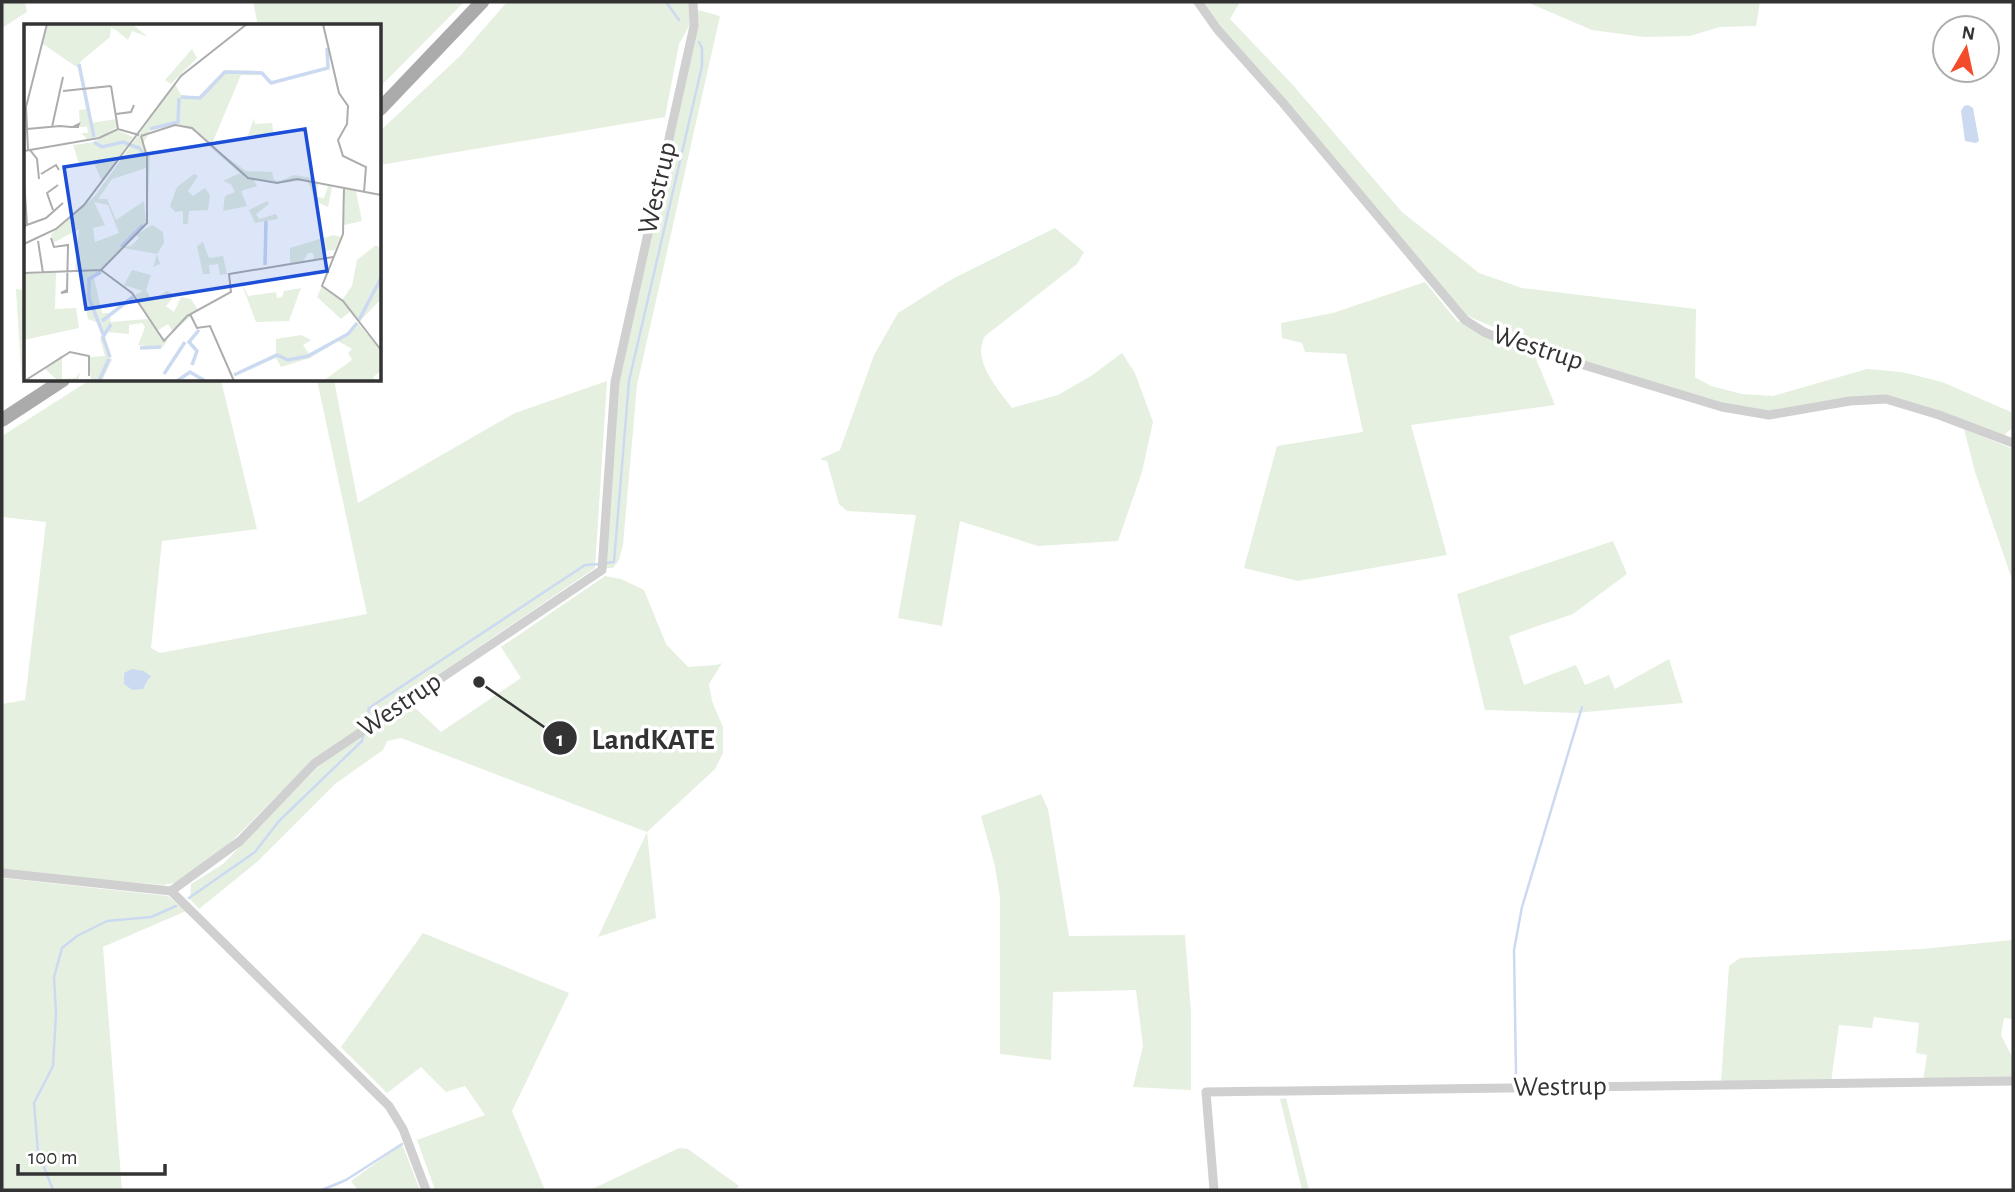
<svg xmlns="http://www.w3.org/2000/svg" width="2015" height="1192" viewBox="0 0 2015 1192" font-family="'Alegreya Sans',sans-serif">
  <rect width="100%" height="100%" fill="#fff"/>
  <path fill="#e5f0e1" d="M 2,2 L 25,2 L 27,12 L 2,28 Z
    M 253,2 L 464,2 L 380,87 L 380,26 L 258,26 Z
    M 507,2 L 690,2 L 689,26 L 679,44 L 665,117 L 380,165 L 380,131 L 460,56 Z
    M 1201,2 L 1240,2 L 1230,19 L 1292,84 L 1402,212 L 1479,273 L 1522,288 L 1696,309 L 1695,377 L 1711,386 L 1742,394 L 1773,396 L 1867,369 L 1902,372 L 1942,382 L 2011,412 L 2012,428 L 2003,436 L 1886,396 L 1768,413 L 1723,405 L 1540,347 L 1463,314 L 1220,29 Z
    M 1530,2 L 1760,2 L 1756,26 L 1720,27 L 1690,36 L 1644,37 L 1592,30 L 1529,3 Z
    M 698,10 L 720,16 L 637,385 L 623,545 L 619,560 L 613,568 L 604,568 L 617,381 L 697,26 Z
    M 1055,228 L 1084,252 L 1077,264 L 985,336 C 971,360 998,389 1012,408 L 1058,395 L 1091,376 L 1122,353 L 1135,373 L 1153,422 L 1142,472 L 1118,541 L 1038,546 L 960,521 L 942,626 L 898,618 L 916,515 L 847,511 L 839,504 L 827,461 L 820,459 L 840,450 L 874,355 L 898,313 L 952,279 Z
    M 1425,282 L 1457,321 L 1534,354 L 1555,405 L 1411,425 L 1447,555 L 1298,581 L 1244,568 L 1277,446 L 1363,432 L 1346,354 L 1305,352 L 1302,343 L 1282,338 L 1281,323 L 1333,313 Z
    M 16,289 L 26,290 L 26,380 L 29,380 L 22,384 Z
    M 90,380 L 221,380 L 257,529 L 162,541 L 151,648 L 160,653 L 367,614 L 317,380 L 334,380 L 358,503 L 515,413 L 607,381 L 595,568 L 314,759 L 219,854 L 177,882 L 164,885 L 2,871 L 2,704 L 25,700 L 46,522 L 2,517 L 2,436 Z
    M 1964,429 L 2013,449 L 2013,582 L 1975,472 Z
    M 1613,541 L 1627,574 L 1573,614 L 1509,636 L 1524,685 L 1576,665 L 1585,685 L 1609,675 L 1615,689 L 1669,659 L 1683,703 L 1576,713 L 1485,710 L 1457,594 Z
    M 605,576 L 621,579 L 644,590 L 666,644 L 688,667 L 716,665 L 722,663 L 709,684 L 712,701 L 723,727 L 723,753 L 715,769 L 647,832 L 656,918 L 598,937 L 647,832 L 401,738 L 387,741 L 383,750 L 335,784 L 258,861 L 199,909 L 190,899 L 191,884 L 223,864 L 320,765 L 367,731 L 412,705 L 441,732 L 521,678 L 501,647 Z
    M 1041,794 L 1048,809 L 1069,936 L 1185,935 L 1191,1013 L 1191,1090 L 1133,1087 L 1143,1046 L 1136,990 L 1053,992 L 1051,1060 L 1000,1054 L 1000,898 L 995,866 L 981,816 Z
    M 2,878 L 168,896 L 186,911 L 103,947 L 122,1190 L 3,1190 Z
    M 423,933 L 569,993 L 512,1111 L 545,1190 L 435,1190 L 417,1140 L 485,1115 L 465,1086 L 446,1092 L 421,1067 L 387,1093 L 341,1047 Z
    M 2013,940 L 2013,1019 L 2004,1018 L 2001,1035 L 2013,1059 L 2013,1078 L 1923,1081 L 1927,1055 L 1916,1053 L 1919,1023 L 1874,1017 L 1872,1028 L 1839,1025 L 1831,1082 L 1721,1082 L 1729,966 L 1740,958 L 1921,949 Z
    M 1286,1098 L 1309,1190 L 1302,1190 L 1280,1099 Z
    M 402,1144 L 420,1190 L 358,1190 L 351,1181 Z
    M 679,1148 L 688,1149 L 739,1186 L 735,1190 L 590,1190 Z"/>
  <path fill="#ccdaf1" d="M 1968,105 L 1973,108 L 1979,141 L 1976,143 L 1965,141 L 1961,111 L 1964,106 Z
    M 132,669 L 144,671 L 152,677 L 149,678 L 143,689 L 132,690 L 124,684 L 124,673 Z"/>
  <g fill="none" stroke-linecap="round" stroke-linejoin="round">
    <path stroke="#ccdaf1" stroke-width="2.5" d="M 666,2 L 679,20
      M 605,563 L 614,562 L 629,381 L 702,66 L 702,48 L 699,42
      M 366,724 L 369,708 L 585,565 L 601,564
      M 189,898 L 255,852 L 279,821 L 362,741 L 364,733
      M 1516,1074 L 1514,950 L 1522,907 L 1582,707
      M 53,1190 L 38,1152 L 34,1103 L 53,1066 L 56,1014 L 54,977 L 62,948 L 77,936 L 107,921 L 151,917 L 176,906
      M 322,1190 L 346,1180 L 402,1144"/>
    <path stroke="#d0d0d0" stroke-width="9" d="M 1198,2 L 1217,29 L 1283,103 L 1465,320 L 1484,332 L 1508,342 L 1722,407 L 1769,415 L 1850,401 L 1886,399 L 1939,415 L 2013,443
      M 2,873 L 171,891
      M 171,891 L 240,841 L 315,763 L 602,570 L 615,382 L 694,26 L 693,2
      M 171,891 L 389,1106 L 403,1129 L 426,1190
      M 1214,1190 L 1206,1092 L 2013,1081"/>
    <path stroke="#ababab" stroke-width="14" d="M 380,109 L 482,2
      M 2,420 L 63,380"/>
  </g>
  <g text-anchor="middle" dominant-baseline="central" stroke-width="7" stroke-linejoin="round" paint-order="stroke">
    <g font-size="28" fill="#333" stroke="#fff">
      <text transform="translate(658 188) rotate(-77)">Westrup</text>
      <text transform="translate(1538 348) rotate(18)">Westrup</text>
      <text transform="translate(400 705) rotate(-34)">Westrup</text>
      <text transform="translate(1560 1087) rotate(-1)">Westrup</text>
    </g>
  </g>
  <g transform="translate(24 24)">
    <rect width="357" height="357" fill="#fff"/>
    <path d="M 24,0 L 108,0 L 124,13 L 108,7 L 104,16 L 92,6 L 82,2 L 87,4 L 86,13 L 56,38 L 67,99 L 92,95 L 93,103 L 78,112 L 63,115 L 57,109 L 64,109 L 63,103 L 56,103 L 55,86 L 62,85 L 54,44 L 19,20 ZM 168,25 L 173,34 L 147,60 L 141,56 ZM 200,46 L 237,47 L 238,51 L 217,51 L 187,122 L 222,147 L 248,148 L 250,156 L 256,157 L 270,151 L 288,154 L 294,159 L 293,173 L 300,174 L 304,162 L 308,163 L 304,183 L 293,178 L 283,156 L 259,159 L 230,156 L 233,162 L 217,167 L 223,182 L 199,187 L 201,172 L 211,168 L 207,160 L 199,157 L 216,149 L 186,123 L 173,107 L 151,101 L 127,105 L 119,120 L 126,131 L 123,199 L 123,133 L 122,144 L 88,155 L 74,175 L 83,175 L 92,196 L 120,177 L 122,199 L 97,222 L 107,222 L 115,214 L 112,211 L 128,201 L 139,208 L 140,219 L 133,230 L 136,240 L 129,243 L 133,230 L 100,224 L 70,254 L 78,289 L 85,289 L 87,298 L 123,295 L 127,299 L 111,271 L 119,267 L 100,261 L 108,246 L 127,251 L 122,266 L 128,276 L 143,267 L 151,271 L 142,282 L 150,288 L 157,273 L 167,275 L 174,286 L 149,308 L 144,300 L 133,307 L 143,317 L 138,324 L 114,321 L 121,303 L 118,299 L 105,301 L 105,310 L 82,308 L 79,317 L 88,336 L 78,357 L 67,357 L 65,333 L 81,332 L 76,315 L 79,306 L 75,299 L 64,295 L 55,247 L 51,247 L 55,205 L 29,219 L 27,210 L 71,172 L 151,60 L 157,71 L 174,73 ZM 70,178 L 84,181 L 95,209 L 71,218 L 69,204 L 81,201 ZM 230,94 L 231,100 L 248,99 L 250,112 L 223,114 ZM 93,106 L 109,113 L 78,158 L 69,136 L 55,140 L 49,121 L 70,118 ZM 170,150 L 174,152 L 164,167 L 169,172 L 181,164 L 186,171 L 184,186 L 165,187 L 164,200 L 159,200 L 159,187 L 151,188 L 146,182 L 153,163 ZM 321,165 L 332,167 L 338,197 L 320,201 ZM 243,177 L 245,180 L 232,190 L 235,195 L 252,190 L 254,195 L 231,199 L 225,186 ZM 309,211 L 317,213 L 311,226 L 299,227 L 302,233 L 290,235 L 289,229 L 284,229 L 279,237 L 266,239 L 266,224 ZM 179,218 L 185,234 L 199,232 L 203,250 L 196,251 L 194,240 L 185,241 L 186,250 L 179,250 L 173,222 ZM 352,221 L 357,225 L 357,275 L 335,298 L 327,287 L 317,295 L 293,273 L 298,262 L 318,276 L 328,262 L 333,236 ZM 32,249 L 31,285 L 52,284 L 55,304 L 0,316 L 0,250 ZM 214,250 L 224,272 L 252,268 L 253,274 L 258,273 L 260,267 L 277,264 L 265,297 L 232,298 ZM 333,298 L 357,327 L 357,347 L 349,353 L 352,357 L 299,357 L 328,336 L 324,329 L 328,325 L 314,317 L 286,334 L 257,343 L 252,334 L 208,351 L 252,330 L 252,315 L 277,311 L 287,316 L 279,321 L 286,331 L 324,309 ZM 38,331 L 38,355 L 52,354 L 56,348 L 54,357 L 34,357 L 20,344 Z" fill="#e5f0e1" fill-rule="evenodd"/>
    <path fill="none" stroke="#ccdaf1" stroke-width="3.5" d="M 55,40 L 70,113M 157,73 L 176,74 L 201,48 L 238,49 L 247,59 L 304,44 L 303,24M 126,105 L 154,98 L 155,74M 70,118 L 78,123 L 99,118 L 115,124 L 121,132M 97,223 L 119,201M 241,241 L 242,197M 77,248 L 65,255 L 65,274 L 79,310M 335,296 L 357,254M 78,297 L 109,273M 116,324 L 137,323M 86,333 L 79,313 L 87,300M 168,341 L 173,327 L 165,318 L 175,306M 140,350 L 161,318M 210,351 L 253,331 L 264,336 L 284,332 L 324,310 L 333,299M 75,357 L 85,335M 153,357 L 166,348 L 181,357"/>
    <path fill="none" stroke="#adadad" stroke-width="2" d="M 299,0 L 315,69 L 324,82 L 323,100 L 314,116 L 319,132 L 342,143 L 340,168M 87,62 L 94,105M 39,67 L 87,62M 92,90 L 107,88 L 110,81M 28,103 L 39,53M 3,105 L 36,102 L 47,103 L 54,103 L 55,100 L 49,103M 117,112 L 151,101 L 168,104 L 224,154 L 253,159 L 273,155 L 357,171M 4,126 L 2,83 L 23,0M 6,126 L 13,135 L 15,155M 0,127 L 75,114 L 94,105 L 115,111M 17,150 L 32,141 L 35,146M 0,155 L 3,201M 320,164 L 319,210 L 298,262 L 319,277 L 357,326M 29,186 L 23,169 L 34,161M 0,202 L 22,194 L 39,179M 27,214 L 30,223 L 44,221 L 43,268 L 37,269 L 43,266M 14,217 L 19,249M 0,220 L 32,205 L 60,181 L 157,52 L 223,0M 77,246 L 108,269 L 140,317 L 163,292 L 207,268 L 205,250 L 309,233M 77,246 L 123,199 L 123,133 L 117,112M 0,249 L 77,246M 166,290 L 173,304 L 186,302 L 210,357M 2,356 L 46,328 L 65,332 L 65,352"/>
    <path fill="#1d4ed8" fill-opacity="0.15" stroke="#1d4ed8" stroke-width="3.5" d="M 281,105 L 303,247 L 62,285 L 40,143 Z"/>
    <rect width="357" height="357" fill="none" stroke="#333" stroke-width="3.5"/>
  </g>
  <path fill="none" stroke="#333" stroke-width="2.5" d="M479 682L560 738"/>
  <g fill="#333" stroke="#fff" stroke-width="2.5">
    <circle cx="479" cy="682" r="7"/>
    <circle cx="560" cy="738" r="18"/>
  </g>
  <g font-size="21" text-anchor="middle" font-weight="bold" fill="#fff">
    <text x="560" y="746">1</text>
  </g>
  <g font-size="30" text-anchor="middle" font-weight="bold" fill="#333" stroke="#fff" stroke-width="7" stroke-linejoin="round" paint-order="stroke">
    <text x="653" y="749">LandKATE</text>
  </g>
  <rect width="2015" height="1192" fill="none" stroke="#333333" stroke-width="7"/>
  <g transform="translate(1966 49) rotate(9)"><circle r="33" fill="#ffffff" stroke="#adadad" stroke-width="2"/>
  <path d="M0-5L12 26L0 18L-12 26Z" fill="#f44b2a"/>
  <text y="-10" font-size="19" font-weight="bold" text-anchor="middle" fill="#333333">N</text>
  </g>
  <path d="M18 1164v10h147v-10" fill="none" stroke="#333333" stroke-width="3.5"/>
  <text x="28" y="1164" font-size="21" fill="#333333" stroke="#ffffff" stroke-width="5" paint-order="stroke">100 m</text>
</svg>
